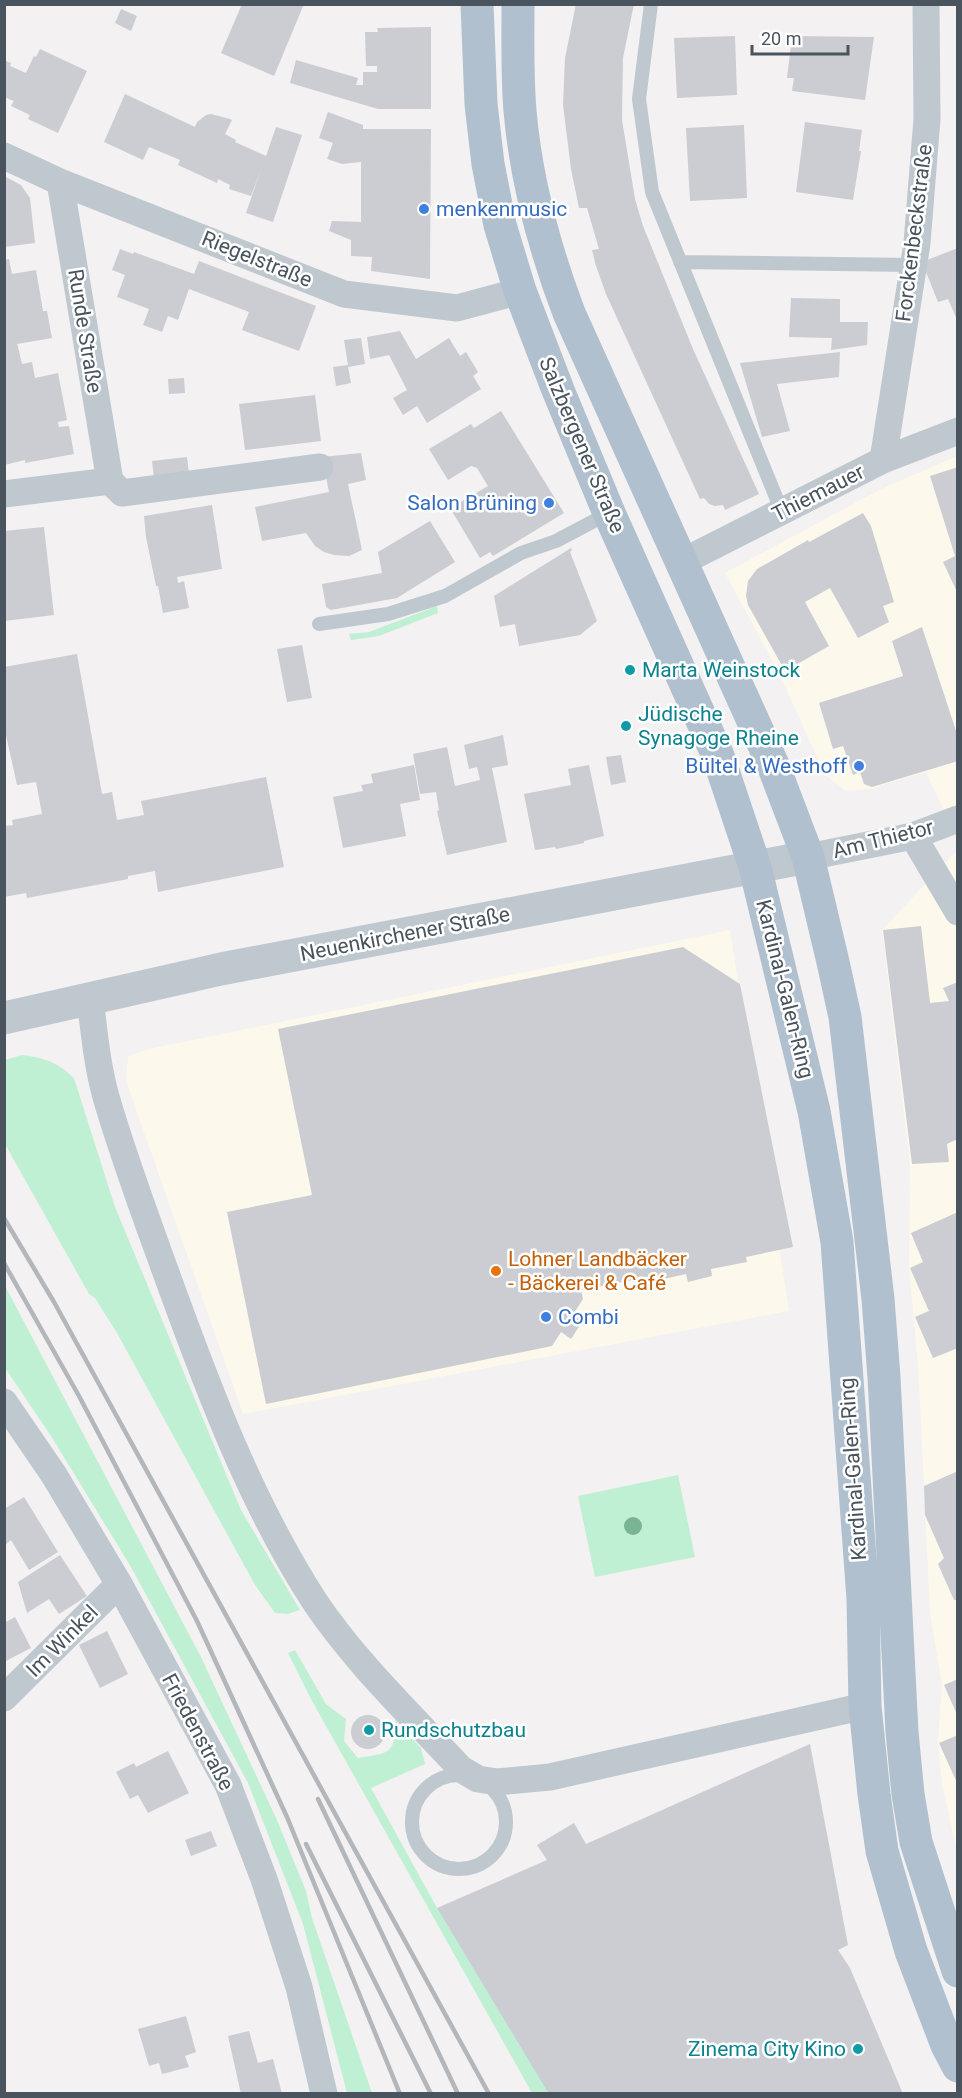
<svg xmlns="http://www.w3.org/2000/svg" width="962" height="2098" viewBox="0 0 962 2098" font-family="Roboto,sans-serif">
  <rect width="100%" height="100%" fill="#f3f1f1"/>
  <path fill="#fcf8ec" d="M 957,456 L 957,839 L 926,772 L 870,789 L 846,791 L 825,775 L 779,673 L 725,573 L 881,489 Z
    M 957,850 L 957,1852 L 942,1784 L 938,1743 L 942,1685 L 930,1613 L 918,1364 L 909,1268 L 910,1164 L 882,930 Z
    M 730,930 L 789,1311 L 243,1414 L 126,1081 L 128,1056 L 153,1048 Z"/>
  <path fill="#c0f0d3" d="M 437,606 L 438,613 L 379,636 L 351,640 L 349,634 L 369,632 Z
    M 22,1055 C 45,1058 57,1062 74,1078 L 115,1207 L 241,1510 L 300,1610 L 288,1614 L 275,1613 L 255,1585 L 117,1333 L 95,1298 L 89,1294 L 5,1144 L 5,1060 Z
    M 4,1284 L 201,1657 L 277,1820 L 306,1891 L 312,1918 L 372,2093 L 347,2093 L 303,1924 L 248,1783 L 131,1567 L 51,1436 L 5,1368 Z
    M 678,1475 L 695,1557 L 595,1577 L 578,1496 Z
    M 295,1650 L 326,1704 L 346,1719 L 344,1741 L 358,1758 C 389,1753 396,1755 395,1720 L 421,1748 L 425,1764 L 371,1788 L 437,1908 L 549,2093 L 532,2093 L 312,1701 L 288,1653 Z"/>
  <path fill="#cbcdd3" d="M 242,4 L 304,4 L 274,76 L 221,53 Z
    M 576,4 L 634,4 L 623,58 L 622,120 L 635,199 L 643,226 L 693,349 L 759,494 L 725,510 L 723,505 L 715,506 L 709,504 L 704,498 L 700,499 L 606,294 L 596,266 L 592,250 L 599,249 L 587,208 L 579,208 L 571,169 L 563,105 L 565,58 Z
    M 121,9 L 137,16 L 131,31 L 115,23 Z
    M 431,27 L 431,109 L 378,109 L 290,83 L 296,60 L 358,78 L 356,85 L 363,85 L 363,72 L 377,72 L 377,66 L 366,66 L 365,32 L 378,32 L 377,28 Z
    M 735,36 L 737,95 L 677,98 L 674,38 Z
    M 792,36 L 874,37 L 865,100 L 792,91 L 794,78 L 787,78 Z
    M 40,49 L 87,71 L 58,133 L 28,119 L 30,115 L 11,106 L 14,101 L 4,97 L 4,60 L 11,63 L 10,66 L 26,73 L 34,56 L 36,57 Z
    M 125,94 L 195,127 L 197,122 L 206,115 L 211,114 L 230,119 L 232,120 L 225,134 L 236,140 L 235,142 L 266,156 L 276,127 L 302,135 L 273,222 L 246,213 L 261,169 L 251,196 L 229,189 L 230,185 L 218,179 L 217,183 L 178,165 L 180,160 L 149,147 L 143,160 L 104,142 Z
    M 328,112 L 363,125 L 363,129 L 431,129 L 430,279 L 371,271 L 372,257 L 351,256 L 351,240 L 329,231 L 332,221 L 361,222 L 361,162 L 342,164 L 327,159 L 333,143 L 319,138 Z
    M 805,122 L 862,130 L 859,151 L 861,151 L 853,200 L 796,192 Z
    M 744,125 L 747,198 L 690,201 L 686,128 Z
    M 4,176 L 21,185 L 30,198 L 35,243 L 4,247 Z
    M 958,248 L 958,322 L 948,299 L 938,302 L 922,262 Z
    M 120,249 L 133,254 L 134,252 L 194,274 L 199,261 L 316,306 L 299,351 L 242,330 L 249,312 L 189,289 L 178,320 L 168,316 L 162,332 L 143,325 L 149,309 L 117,297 L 125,275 L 112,270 Z
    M 9,259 L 12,274 L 36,270 L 43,311 L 47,311 L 52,338 L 17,344 L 18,347 L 22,364 L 32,362 L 35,378 L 58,373 L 67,420 L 58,422 L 59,427 L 69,426 L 74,454 L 25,463 L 25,460 L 4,465 L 4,260 Z
    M 791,298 L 840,299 L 840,322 L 868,322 L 867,345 L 831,350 L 832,338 L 789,337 Z
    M 400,331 L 416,359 L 449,338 L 460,356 L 466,352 L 478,372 L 473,376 L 481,389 L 427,423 L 417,406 L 403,415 L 393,398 L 407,390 L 389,355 L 370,359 L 367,337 Z
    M 361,338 L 365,364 L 348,367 L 351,383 L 336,386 L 333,367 L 348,365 L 344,340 Z
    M 840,352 L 839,377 L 777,384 L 790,431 L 762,437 L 740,363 Z
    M 184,378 L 185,393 L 169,394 L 168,379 Z
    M 315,395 L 321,441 L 245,450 L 239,404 Z
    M 501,411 L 564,513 L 493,556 L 490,552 L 480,558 L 450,508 L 488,486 L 477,468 L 471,466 L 448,480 L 429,449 L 471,424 L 474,428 Z
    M 361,453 L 366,480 L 348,484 L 362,550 L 349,556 L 334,555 L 324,552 L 315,546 L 306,533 L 262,541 L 255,507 L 329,492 L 322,457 Z
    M 187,457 L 189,474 L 154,478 L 152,461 Z
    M 958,467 L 958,594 L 943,562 L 955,556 L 930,476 Z
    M 212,505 L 222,569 L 177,577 L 178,583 L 184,581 L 189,608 L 163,613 L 158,586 L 156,586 L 146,537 L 144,516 Z
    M 863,513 L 871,526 L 894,602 L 883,606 L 889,622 L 858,638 L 830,588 L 805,602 L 829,646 L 785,671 L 748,605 L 746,596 L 748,581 L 757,569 L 808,540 L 809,542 Z
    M 430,521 L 455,562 L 397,598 L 331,610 L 326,607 L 322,584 L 382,573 L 378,552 Z
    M 44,527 L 54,615 L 4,621 L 4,531 Z
    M 571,548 L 572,550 L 570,552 L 597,621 L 580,635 L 519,646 L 515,624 L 500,627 L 494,596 Z
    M 922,627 L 958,737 L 958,761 L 872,787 L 864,784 L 860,772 L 853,775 L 843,746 L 833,749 L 819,703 L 903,676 L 892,641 Z
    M 302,645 L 312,698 L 287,702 L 277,649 Z
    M 77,654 L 102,794 L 112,792 L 117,820 L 144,815 L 141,801 L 266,777 L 284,867 L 158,892 L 155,871 L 128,876 L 128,879 L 27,898 L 26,893 L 4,897 L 4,826 L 13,825 L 12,820 L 42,814 L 36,782 L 17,785 L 4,726 L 4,667 Z
    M 503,735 L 508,765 L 492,768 L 507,842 L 447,855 L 437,811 L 439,810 L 436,792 L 420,794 L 413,754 L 447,747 L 455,786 L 480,780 L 477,767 L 469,769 L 464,745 Z
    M 621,755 L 626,782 L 611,785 L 606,757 Z
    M 414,765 L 420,800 L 400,804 L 406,836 L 343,848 L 333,797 L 363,791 L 361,785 L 373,783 L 371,774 Z
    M 589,765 L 604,836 L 584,841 L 584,843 L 556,849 L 555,847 L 535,850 L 524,794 L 571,785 L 568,769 Z
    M 921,926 L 930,1003 L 949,1001 L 943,988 L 958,982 L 958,1139 L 947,1144 L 949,1162 L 912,1164 L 883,930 Z
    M 683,947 L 740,984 L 793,1247 L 746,1257 L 747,1262 L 711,1269 L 712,1276 L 688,1282 L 686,1274 L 650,1282 L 649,1277 L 581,1290 L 583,1299 L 574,1313 L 584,1319 L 571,1339 L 561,1332 L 552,1346 L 266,1404 L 227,1212 L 312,1195 L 278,1029 Z
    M 958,1212 L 958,1348 L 933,1358 L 915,1317 L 929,1311 L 910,1268 L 923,1262 L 911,1233 Z
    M 958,1471 L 958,1600 L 954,1600 L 938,1564 L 944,1558 L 925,1515 L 924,1486 Z
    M 24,1497 L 58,1552 L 29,1570 L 11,1540 L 4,1546 L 4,1509 Z
    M 60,1555 L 87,1596 L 59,1614 L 49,1599 L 27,1613 L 18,1582 Z
    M 15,1617 L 31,1648 L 4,1662 L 4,1623 Z
    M 107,1631 L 128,1674 L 100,1688 L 79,1645 Z
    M 958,1679 L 958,1717 L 944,1685 Z
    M351 1732a17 17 0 1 1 34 0a17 17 0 1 1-34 0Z
    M 958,1735 L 958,1785 L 939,1743 Z
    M 810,1744 L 848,1945 L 838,1950 L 850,1968 L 903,2094 L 549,2094 L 437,1908 L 547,1860 L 537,1845 L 574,1823 L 586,1844 Z
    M 168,1751 L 189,1793 L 148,1813 L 138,1795 L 130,1799 L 116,1772 L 134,1763 L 136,1767 Z
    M 211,1831 L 217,1846 L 191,1856 L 185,1840 Z
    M 186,2016 L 196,2052 L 185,2056 L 189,2067 L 162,2074 L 159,2063 L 149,2066 L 138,2029 Z
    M 249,2031 L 258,2063 L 273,2059 L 282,2094 L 241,2094 L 228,2036 Z"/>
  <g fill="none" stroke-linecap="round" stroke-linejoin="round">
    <path stroke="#bfc8cf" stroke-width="14" d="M 651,4 L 639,99 L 652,192 L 782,512
      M 680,262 L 913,265
      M 319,624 L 388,614 L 445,596 L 521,553 L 556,541 L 609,513
      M412 1822a47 47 0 1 1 94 0a47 47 0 1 1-94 0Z"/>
    <path stroke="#bfc8cf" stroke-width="27" d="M 4,156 L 60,182 L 344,294 L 457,308 L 520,291
      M 883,460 L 917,243 L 927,119 L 926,4
      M 110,481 L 122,493 L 320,467
      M 4,494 L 110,481 L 60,182
      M 682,562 L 883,460 L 958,431
      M 913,836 L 958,912
      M 808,857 L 913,836 L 958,819
      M 90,998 C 94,1031 97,1065 106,1097 C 124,1159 147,1220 169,1281 C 209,1391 251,1503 315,1602 C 356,1663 411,1715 461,1769 L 478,1779 L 497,1782 L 550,1777 L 865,1706
      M 4,1402 L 54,1475 L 119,1584 L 228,1785 L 264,1879 L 299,1987 L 324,2094
      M 4,1698 L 119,1584"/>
    <path stroke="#bfc8cf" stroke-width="33" d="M 4,1018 L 221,969 L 808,857"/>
    <path stroke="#b1c0cf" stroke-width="33" d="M 477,4 L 481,104 L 488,164 L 500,225 L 520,291 L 558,390 L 609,513 L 718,756 L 755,867 L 814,1111 L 837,1242 L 863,1599 L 865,1706 L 874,1794 L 882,1851 L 911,1951 L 947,2045 L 958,2066
      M 518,4 C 518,40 517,76 520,111 C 526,180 544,247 569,313 L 773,765 L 808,857 L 833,962 L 845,1017 L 878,1299 L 884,1377 L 902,1732 L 908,1794 L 916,1842 L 958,1971"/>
    <path stroke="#b3b6bb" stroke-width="4.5" d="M 4,1218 L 54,1302 L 489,2094
      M 4,1263 L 79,1396 L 197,1621 L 287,1817 L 400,2094
      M 318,1799 L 458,2094
      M 306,1844 L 431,2094"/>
  </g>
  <circle fill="#7bb397" cx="633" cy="1526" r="9"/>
  <g fill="#3f7fe0" stroke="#fff" stroke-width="2">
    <circle cx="424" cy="209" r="6"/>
    <circle cx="549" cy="503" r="6"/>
    <circle cx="859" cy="766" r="6"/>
    <circle cx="546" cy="1317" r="6"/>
  </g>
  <g fill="#0f9aa8" stroke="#fff" stroke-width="2">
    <circle cx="630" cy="670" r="6"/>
    <circle cx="626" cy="726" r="6"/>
    <circle cx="369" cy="1730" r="6"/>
    <circle cx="858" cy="2049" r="6"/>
  </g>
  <circle fill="#e8710a" stroke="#fff" stroke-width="2" cx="496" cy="1271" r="6"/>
  <g text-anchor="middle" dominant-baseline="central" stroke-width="5" stroke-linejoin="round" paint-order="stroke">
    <g font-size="21" fill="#366cbe" stroke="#fff" text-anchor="start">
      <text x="436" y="209">menkenmusic</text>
      <text x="537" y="503" text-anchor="end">Salon Brüning</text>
      <text x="847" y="766" text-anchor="end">Bültel &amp; Westhoff</text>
      <text x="558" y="1317">Combi</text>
    </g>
    <g font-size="21" fill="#49545e" stroke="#fff">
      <text transform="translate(914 233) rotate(-83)">Forckenbeckstraße</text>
      <text transform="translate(257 259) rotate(22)">Riegelstraße</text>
      <text transform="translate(85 331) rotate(81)">Runde Straße</text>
      <text transform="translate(582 445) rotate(67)">Salzbergener Straße</text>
      <text transform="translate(818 493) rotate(-27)">Thiemauer</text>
      <text transform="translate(883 839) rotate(-14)">Am Thietor</text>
      <text transform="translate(405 934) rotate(-11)">Neuenkirchener Straße</text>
      <text transform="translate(785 989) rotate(76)">Kardinal-Galen-Ring</text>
      <text transform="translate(853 1469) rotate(-94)">Kardinal-Galen-Ring</text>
      <text transform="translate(62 1641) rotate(-45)">Im Winkel</text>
      <text transform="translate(198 1732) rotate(62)">Friedenstraße</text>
    </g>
    <g font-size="21" fill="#0d838f" stroke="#fff" text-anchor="start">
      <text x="642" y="670">Marta Weinstock</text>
      <text x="638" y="714">Jüdische<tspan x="638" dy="24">Synagoge Rheine</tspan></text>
      <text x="381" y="1730">Rundschutzbau</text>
      <text x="846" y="2049" text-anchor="end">Zinema City Kino</text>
    </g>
    <g font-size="21" fill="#c56008" stroke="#fff" text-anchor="start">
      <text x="508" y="1259">Lohner Landbäcker<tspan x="508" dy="24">- Bäckerei &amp; Café</tspan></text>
    </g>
  </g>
  <rect width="962" height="2098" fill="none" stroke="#49545e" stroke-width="12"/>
  <path d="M752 45v9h96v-9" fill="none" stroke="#49545e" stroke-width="3"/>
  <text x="761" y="45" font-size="18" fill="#49545e" stroke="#ffffff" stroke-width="4.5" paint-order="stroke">20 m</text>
</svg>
